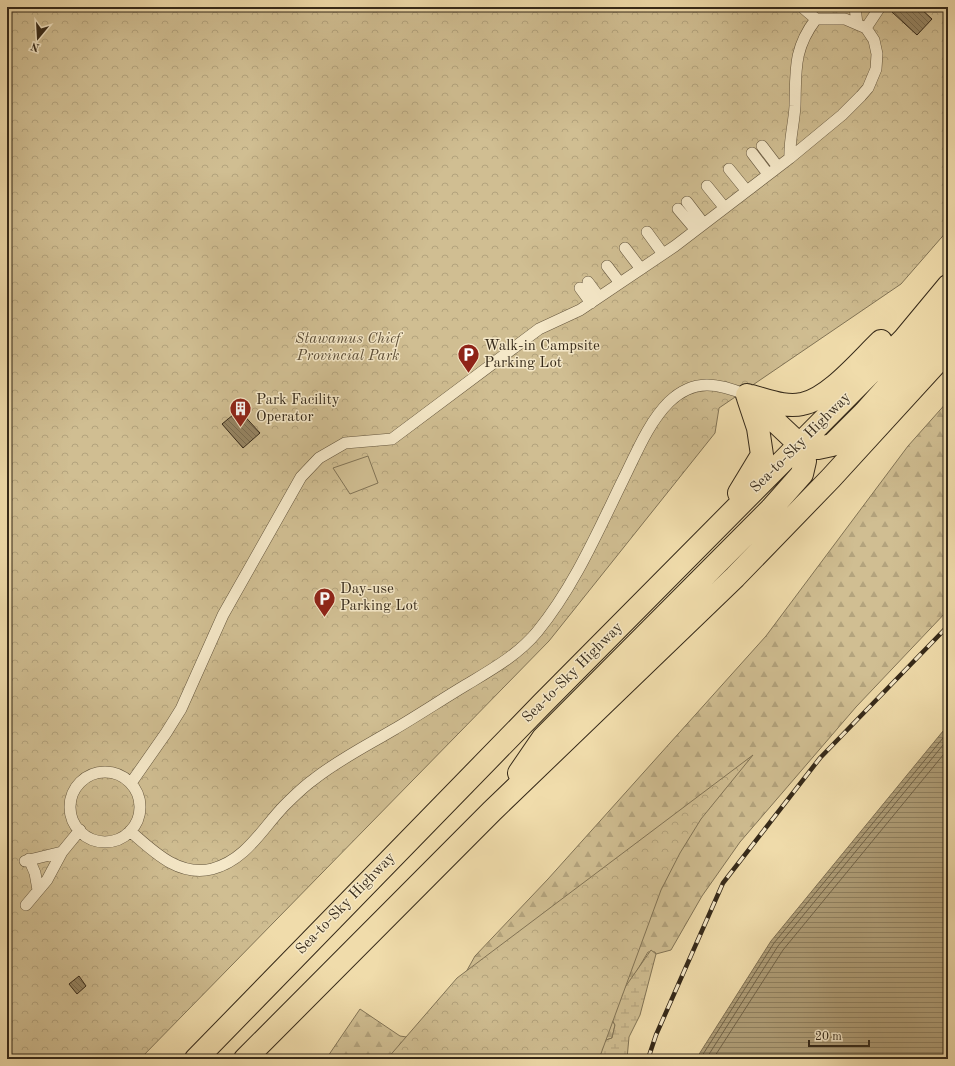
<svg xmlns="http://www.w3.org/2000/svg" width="955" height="1066" viewBox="0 0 955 1066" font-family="'Old Standard TT',serif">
  <defs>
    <pattern id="forest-firs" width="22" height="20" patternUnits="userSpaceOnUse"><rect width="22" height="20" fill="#d0be92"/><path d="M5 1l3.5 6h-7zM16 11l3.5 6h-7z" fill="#b3a37d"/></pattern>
    <pattern id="wetland-marsh" width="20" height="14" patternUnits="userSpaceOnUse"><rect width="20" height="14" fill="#d0be92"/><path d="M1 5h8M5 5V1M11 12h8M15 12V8" fill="none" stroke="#b3a37d"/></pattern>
    <pattern id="park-crowns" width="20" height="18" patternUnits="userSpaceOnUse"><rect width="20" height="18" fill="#d0be92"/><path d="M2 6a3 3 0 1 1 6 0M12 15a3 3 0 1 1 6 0" fill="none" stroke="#b3a37d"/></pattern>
    <pattern id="water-rules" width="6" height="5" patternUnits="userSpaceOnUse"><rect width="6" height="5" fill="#b09f79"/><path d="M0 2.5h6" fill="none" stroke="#908262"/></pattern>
    <pattern id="building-back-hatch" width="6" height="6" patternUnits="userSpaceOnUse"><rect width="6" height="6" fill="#968665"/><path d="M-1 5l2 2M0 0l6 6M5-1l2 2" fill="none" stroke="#7b6e52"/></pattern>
  </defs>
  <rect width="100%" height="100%" fill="#f0dcab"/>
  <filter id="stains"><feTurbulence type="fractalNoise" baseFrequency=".005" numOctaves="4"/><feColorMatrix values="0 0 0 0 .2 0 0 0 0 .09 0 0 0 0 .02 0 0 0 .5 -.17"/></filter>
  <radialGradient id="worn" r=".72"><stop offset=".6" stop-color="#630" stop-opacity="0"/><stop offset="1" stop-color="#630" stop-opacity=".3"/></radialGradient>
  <path fill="url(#forest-firs)" stroke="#827456" d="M 948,401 L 948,610 L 856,707 L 740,842 L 702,896 L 671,950 L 656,954 L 655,952 L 648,952 L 610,1016 L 615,1025 L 612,1038 L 588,1046 L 583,1059 L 326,1059 L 360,1009 L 400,1036 L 413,1038 L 461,981 L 475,956 L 548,879 L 766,636 L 908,446 Z"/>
  <path fill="url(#wetland-marsh)" stroke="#827456" d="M 651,950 L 656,954 L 640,1015 L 629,1037 L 627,1059 L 583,1059 L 588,1046 L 612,1038 L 615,1025 L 610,1016 L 614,1003 Z"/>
  <path fill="url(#park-crowns)" stroke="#827456" d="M 7,7 L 948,7 L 948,230 L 901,284 L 719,408 L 715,433 L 549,641 L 140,1059 L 7,1059 Z
    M 753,755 L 701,819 L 680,853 L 661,890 L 599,1059 L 387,1059 L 457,978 Z"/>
  <path fill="#d0be92" stroke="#827456" d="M 368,456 L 378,483 L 350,494 L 333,468 Z"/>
  <path fill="url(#water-rules)" stroke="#7f7053" d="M 948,725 L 948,1059 L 696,1059 L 771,941 Z"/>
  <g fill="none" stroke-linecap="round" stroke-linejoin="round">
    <path stroke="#726449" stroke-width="1" d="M 700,1059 L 774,943 L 948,732
      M 706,1059 L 778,946 L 948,739
      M 713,1059 L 783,950 L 948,749"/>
  </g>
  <path fill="url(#building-back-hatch)" stroke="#352919" d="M 897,7 L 919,7 L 932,19 L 917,35 L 892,12 Z
    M 239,410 L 260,433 L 243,448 L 222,424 Z
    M 79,976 L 86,986 L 77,994 L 69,984 Z"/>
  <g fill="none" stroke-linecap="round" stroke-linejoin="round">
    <defs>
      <path id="lane" d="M 802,7 L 816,19
        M 855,7 L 857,24
        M 866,28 L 880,7
        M 762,146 L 778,167
        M 752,153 L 768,174
        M 729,169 L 746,190
        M 707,186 L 724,207
        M 687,202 L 703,223
        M 678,209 L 695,229
        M 647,232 L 663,254
        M 625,248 L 641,269
        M 607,266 L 620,283
        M 588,282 L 599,297
        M 580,288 L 591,303
        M70 807a35 35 0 1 1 70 0a35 35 0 1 1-70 0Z
        M 131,783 L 166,733 L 181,709 L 223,615 L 301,477 L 319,458 L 345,443 L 392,439 L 539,329 L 580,310 L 675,246 L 790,158 L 842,115 L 861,96 L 868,88 L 876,69 L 877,54 L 874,40 L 866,28 L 845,19 L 816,19 C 793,49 796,71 795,106 C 794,124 789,141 790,158
        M 130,831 C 153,851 178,877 212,869 C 246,860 261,830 284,806 C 293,797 303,787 313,780 C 338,760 366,746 393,730 C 417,716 441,700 466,685 C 491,670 518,655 537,632 C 574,587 598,531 623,480 C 636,454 648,423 669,402 C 694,378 718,383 747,395
        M 62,852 L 80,830
        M 29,859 L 35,873 L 38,890
        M 25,861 L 62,852 L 47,880 L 26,905"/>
      <path id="highway" d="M 751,396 C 767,400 786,408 802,404 C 829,399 861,360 881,341
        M 799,444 L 818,448 L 832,445 L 864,413 L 948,319
        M 739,493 L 762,455 L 758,428 L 748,398
        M 519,773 L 543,738 L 771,509 L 802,474 L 805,461 L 799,444 L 747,395
        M 196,1059 L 543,703 L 904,339 L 948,286
        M 245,1059 L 492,811 L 735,577 L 831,478 L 948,350"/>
    </defs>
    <use href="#lane" stroke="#64563e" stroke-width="12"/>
    <use href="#highway" stroke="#352919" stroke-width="24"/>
    <use href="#lane" stroke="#f5e8c8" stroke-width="11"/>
    <use href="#highway" stroke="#f0dcab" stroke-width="22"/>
    <defs>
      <path id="rail" d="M 648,1059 L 656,1035 L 723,883 L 820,758 L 948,626"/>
    </defs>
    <use href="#rail" stroke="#352919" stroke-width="4.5"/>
    <use href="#rail" stroke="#f5e8c8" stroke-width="3" stroke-dasharray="9" stroke-linecap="butt"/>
  </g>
  <defs>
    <symbol id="parking-pin" viewBox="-11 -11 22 30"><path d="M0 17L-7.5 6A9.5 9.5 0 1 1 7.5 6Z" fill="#8f2418" stroke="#f5e8c8"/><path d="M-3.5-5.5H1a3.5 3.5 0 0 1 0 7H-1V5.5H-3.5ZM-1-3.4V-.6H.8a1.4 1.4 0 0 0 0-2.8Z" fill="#fff"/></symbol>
    <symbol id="building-pin" viewBox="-11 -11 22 30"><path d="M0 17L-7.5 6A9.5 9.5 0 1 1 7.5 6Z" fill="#8f2418" stroke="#f5e8c8"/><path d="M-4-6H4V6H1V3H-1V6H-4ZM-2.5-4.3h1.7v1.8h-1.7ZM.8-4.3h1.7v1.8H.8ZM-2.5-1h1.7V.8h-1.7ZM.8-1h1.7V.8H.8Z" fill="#fff"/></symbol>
  </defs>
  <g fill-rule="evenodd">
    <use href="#parking-pin" x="456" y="342" width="25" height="34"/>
    <use href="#building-pin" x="228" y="396" width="25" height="34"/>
    <use href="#parking-pin" x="312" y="586" width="25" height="34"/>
  </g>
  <g text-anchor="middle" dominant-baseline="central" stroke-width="3" stroke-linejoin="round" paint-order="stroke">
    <g font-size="15" font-style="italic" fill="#5c4e37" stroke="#f5e8c8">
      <text x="348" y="339">Stawamus Chief<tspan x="348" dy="17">Provincial Park</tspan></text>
    </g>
    <g font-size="15" fill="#352919" stroke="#f5e8c8" text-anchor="start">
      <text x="484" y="346">Walk-in Campsite<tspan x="484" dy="17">Parking Lot</tspan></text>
      <text x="256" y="400">Park Facility<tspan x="256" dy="17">Operator</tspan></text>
      <text x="340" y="589">Day-use<tspan x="340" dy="17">Parking Lot</tspan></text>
    </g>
    <g font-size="15" fill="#352919" stroke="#f5e8c8">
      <text transform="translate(801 443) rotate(-45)">Sea-to-Sky Highway</text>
      <text transform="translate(573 673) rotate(-45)">Sea-to-Sky Highway</text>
      <text transform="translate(346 904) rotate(-46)">Sea-to-Sky Highway</text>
    </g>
  </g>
  <rect width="955" height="1066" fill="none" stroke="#f0dcab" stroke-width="24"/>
  <rect x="8" y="8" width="939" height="1050" fill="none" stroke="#352919" stroke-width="2"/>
  <rect x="12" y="12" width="931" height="1042" fill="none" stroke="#352919"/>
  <g transform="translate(38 38) rotate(198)" stroke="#f5e8c8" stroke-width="3" paint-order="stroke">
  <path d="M0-3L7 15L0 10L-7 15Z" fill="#352919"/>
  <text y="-6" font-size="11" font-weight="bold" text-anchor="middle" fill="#352919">N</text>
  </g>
  <path d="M809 1040v6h60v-6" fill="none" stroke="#352919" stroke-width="2"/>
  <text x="815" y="1040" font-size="12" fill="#352919" stroke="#f5e8c8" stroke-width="3" paint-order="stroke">20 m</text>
  <rect width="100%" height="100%" filter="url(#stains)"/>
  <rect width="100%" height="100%" fill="url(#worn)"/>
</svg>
